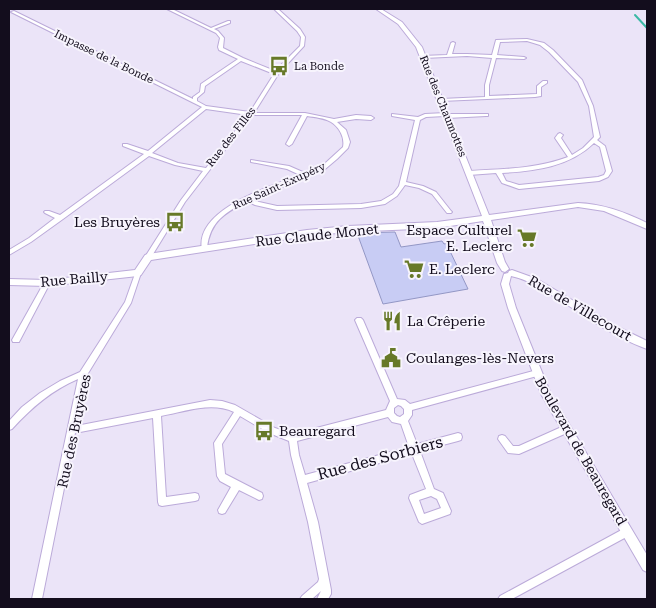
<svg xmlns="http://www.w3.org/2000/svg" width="656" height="608" viewBox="0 0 656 608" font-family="'Roboto Serif',serif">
  <rect width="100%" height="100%" fill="#ebe4f8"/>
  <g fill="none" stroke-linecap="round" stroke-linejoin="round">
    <path stroke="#3cb9a6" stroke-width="2" d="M 635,15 L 647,28"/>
  </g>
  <path fill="#c8ccf4" stroke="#9397c5" d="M 395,232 L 401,247 L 442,241 L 444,244 L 452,242 L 455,248 L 449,249 L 468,289 L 383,304 L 357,233 Z"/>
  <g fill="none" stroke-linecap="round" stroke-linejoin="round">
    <defs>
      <path id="minor" d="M 167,9 L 172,9 L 211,28 L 228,21 L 230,21 L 230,23 L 214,29 L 218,31 L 224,38 L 223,48 L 243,58 L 275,71 L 300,46 L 301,37 L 297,31 L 274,9 L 278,9 L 300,29 L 305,37 L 304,46 L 279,73 L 254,113 L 305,113 L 334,119 L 356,115 L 371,116 L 374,118 L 371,120 L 356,119 L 337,122 L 346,130 L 350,142 L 348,148 L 337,159 L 324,170 L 252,199 L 259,202 L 277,206 L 361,204 L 381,201 L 393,194 L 399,186 L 415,120 L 392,116 L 392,114 L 418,117 L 425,114 L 446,113 L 448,114 L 488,114 L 488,116 L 486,116 L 447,118 L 445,116 L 426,117 L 420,120 L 406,182 L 423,186 L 436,192 L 451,211 L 452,212 L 451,213 L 447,213 L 432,194 L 419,188 L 405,185 L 397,196 L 385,204 L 361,208 L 277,210 L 255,205 L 247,201 C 225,213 210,221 207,248 L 206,250 L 202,250 C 194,209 271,186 300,175 L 287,169 L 251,162 L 251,160 L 289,166 L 305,173 L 320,168 L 343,147 C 345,137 339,127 331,122 C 325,118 314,117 307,116 L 292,144 L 289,146 L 286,144 L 302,115 L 252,115 L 185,202 L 150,259 L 146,259 L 145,257 L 181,200 L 203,171 L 175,165 L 149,156 L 63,219 L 31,242 L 9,255 L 9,250 L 29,238 L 55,218 L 45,213 L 44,212 L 45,211 L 49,211 L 60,215 L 144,154 L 123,146 L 123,144 L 127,144 L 148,151 L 202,107 L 11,12 L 14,11 L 193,99 L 193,97 L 200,92 L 201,84 L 238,59 L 219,50 L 218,47 L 220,38 L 216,33 ZM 241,61 L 274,74 L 250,112 L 206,106 L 197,101 L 197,98 L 204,92 L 205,86 ZM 206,109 L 248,115 L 206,168 L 178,163 L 152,153 Z
        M 527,39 L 544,43 L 553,50 L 582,80 L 593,106 L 600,137 L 597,140 L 605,146 L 612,171 L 608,177 L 599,181 L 519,189 L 502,183 L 496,173 L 469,175 L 466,173 L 469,171 C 503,169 536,169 568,157 L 555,138 L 558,134 L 560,133 L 563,135 L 561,138 L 572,155 L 583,148 L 594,137 L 589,106 L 578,82 L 549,52 L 540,45 L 527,41 L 500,42 L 497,55 L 524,57 L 526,58 L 524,59 L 496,58 L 489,85 L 489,96 L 537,94 L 537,86 L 543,81 L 547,81 L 547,83 L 541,87 L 541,96 L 535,97 L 441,101 L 439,100 L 441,99 L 485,97 L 485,85 L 492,58 L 467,56 L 424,58 L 422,58 L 422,56 L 447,55 L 451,43 L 453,42 L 455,43 L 452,54 L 467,54 L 492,55 L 496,40 ZM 594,143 L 600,147 L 606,171 L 604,175 L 598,177 L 519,185 L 506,181 L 502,173 C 535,171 569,167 594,143 Z
        M 136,271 L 140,271 L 141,273 L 131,303 L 87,375 L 76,426 L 210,400 L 222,401 L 235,405 L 275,428 L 293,434 L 386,410 L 390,401 L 355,320 L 357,318 L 361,318 L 363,320 L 397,399 L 405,400 L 410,404 L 537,370 L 540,371 L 541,373 L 540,375 L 537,376 L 412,410 L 412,415 L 408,421 L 417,444 L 458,433 L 461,434 L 462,437 L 461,440 L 458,441 L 420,451 L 434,489 L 443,493 L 451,511 L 450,514 L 422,524 L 419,522 L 409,498 L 410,495 L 426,489 L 412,454 L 307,483 L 318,522 L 331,590 L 331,594 L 328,599 L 317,599 L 321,591 L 312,599 L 300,599 L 302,596 L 318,582 L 319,579 L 308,522 L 291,455 L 289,441 L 269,433 L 240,416 L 222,444 L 225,474 L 262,493 L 263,496 L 262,499 L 259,500 L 239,490 L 225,513 L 222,514 L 219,513 L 218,510 L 231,487 L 220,481 L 217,476 L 214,443 L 234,412 C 211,401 184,412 161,416 L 166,497 L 195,493 L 198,494 L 199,497 L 198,500 L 195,501 L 162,506 L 159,505 L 158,502 L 153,418 L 75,433 L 42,599 L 32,599 L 78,379 C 52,390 31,408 12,429 L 9,430 L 9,421 L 22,407 L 40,393 L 60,381 L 80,372 L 125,302 ZM 398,405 L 401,406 L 404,409 L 404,414 L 400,417 L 397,416 L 394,413 L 394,408 ZM 388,417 L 392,422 L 401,424 L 409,447 L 305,475 L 299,455 L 297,441 ZM 431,496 L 437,499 L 441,508 L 424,514 L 419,500 Z
        M 45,281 L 47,281 L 50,283 L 19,342 L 13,342 L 12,340 Z
        M 566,425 L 569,426 L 570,429 L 569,432 L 519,454 L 508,453 L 498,439 L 499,436 L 502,435 L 505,436 L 513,446 L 519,446 Z
        M 627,527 L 630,529 L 632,532 L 630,535 L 512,599 L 498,599 L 500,596 Z"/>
      <path id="tertiary" d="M 376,9 L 381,9 L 402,22 L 422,47 L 489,215 L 578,203 C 603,204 625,212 647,223 L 647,229 L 604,211 L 578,207 L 491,220 L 505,262 L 509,269 L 505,272 L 502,271 L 497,263 L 483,221 L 437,228 L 348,232 L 307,236 L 151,260 L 141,275 L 138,276 L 47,286 L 9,285 L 9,279 L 47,280 L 135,270 L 145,255 L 148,254 L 307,230 L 348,226 L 437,222 L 482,216 L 416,47 L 398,24 Z
        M 512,270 L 537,279 L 614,325 L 647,341 L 647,349 C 613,337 583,314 553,296 C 539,288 527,279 511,276 L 509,284 L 516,308 L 550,392 L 647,555 L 647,572 L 643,570 L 541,394 L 508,308 L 501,284 L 504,274 L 508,273 L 509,271 Z"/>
    </defs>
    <use href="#minor" stroke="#bbaad9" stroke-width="2"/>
    <use href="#tertiary" stroke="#bbaad9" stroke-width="2"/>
    <use href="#minor" fill="#fff" fill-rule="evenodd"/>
    <use href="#tertiary" fill="#fff" fill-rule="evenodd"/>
  </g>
  <defs>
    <symbol id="bus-bare" viewBox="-9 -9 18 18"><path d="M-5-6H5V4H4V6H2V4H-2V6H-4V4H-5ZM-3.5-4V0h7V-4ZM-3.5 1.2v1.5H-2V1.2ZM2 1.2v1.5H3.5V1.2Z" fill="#677928" stroke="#f7f4fd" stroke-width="2.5" paint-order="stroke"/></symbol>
    <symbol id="supermarket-bare" viewBox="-9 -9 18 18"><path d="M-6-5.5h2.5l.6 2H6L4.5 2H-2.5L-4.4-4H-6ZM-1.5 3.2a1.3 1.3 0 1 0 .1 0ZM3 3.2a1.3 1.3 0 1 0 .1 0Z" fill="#677928" stroke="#f7f4fd" stroke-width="2.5" paint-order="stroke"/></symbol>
    <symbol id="restaurant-bare" viewBox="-9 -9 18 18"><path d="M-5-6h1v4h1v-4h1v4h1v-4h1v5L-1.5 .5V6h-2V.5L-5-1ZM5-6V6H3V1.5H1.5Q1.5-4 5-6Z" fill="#677928" stroke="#f7f4fd" stroke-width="2.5" paint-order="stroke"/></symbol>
    <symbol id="civic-bare" viewBox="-9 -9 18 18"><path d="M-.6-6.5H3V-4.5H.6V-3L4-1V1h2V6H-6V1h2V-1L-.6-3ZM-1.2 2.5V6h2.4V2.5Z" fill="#677928" stroke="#f7f4fd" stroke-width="2.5" paint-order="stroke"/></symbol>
  </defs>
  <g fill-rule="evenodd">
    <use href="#bus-bare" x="265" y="52" width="28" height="28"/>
    <use href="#bus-bare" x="161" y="208" width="28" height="28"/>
    <use href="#supermarket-bare" x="513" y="224" width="28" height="28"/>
    <use href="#supermarket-bare" x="400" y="255" width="28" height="28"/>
    <use href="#restaurant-bare" x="378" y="307" width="28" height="28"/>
    <use href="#civic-bare" x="377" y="344" width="28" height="28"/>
    <use href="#bus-bare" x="250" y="417" width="28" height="28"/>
  </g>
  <g text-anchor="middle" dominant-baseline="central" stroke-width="4" stroke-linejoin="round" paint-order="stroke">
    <g font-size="11" fill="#130d1d" stroke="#f7f4fd">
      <text transform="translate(104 57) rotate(26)">Impasse de la Bonde</text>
      <text transform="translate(443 106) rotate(68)">Rue des Chaumottes</text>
      <text transform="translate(231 137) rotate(-52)">Rue des Filles</text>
      <text transform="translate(279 186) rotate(-24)">Rue Saint-Exupéry</text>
    </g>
    <g font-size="11" fill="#130d1d" stroke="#f7f4fd" text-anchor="start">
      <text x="294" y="66">La Bonde</text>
    </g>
    <g font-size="14" fill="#130d1d" stroke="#f7f4fd" text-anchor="start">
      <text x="160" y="222" text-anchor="end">Les Bruyères</text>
      <text x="512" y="230" text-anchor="end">Espace Culturel<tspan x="512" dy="16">E. Leclerc</tspan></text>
      <text x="429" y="269">E. Leclerc</text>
      <text x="407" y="321">La Crêperie</text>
      <text x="406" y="358">Coulanges-lès-Nevers</text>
      <text x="279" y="431">Beauregard</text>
    </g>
    <g font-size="14" fill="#130d1d" stroke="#f7f4fd">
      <text transform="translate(317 235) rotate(-6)">Rue Claude Monet</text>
      <text transform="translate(74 279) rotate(-5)">Rue Bailly</text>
      <text transform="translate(580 308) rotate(30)">Rue de Villecourt</text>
      <text transform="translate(74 431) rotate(-78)">Rue des Bruyères</text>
      <text transform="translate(581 451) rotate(60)">Boulevard de Beauregard</text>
    </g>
    <g font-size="16" fill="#130d1d" stroke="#f7f4fd">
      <text transform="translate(380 458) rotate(-15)">Rue des Sorbiers</text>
    </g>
  </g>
  <rect width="656" height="608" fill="none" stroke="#130d1d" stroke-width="20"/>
</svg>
